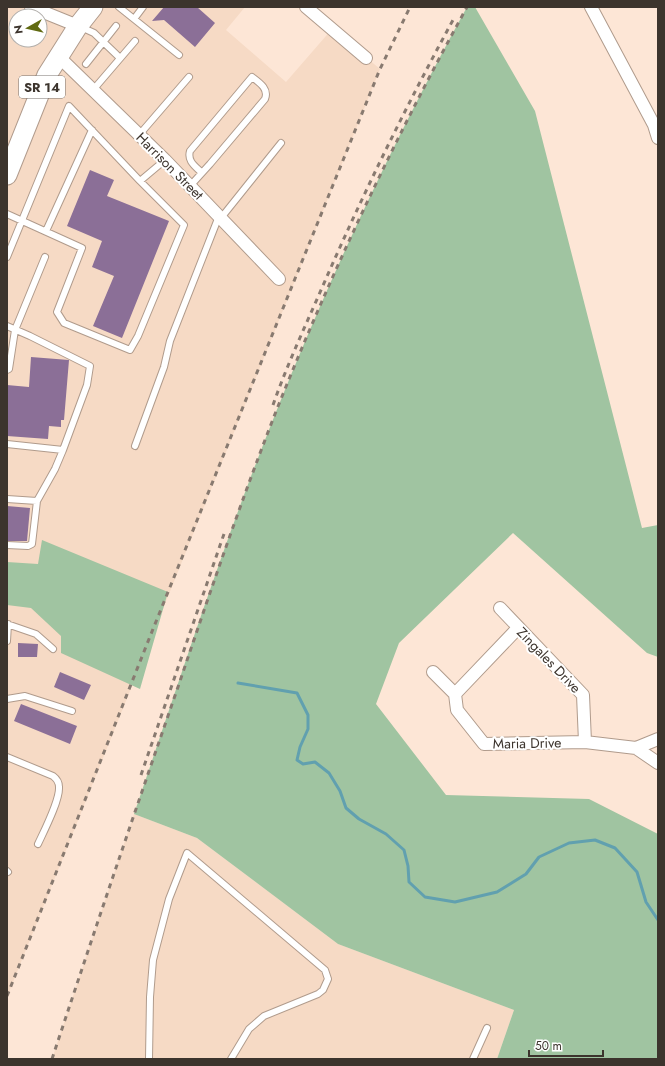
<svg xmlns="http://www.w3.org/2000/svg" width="665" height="1066" viewBox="0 0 665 1066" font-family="Jost,sans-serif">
  <rect width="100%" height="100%" fill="#fde6d6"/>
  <path fill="#f6dac5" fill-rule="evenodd" d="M 7,7 L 245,7 L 226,30 L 286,82 L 332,29 L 380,69 L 7,997 ZM 16,16 L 40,16 L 40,40 L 16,40 Z
    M 134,814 L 197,838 L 338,944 L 514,1010 L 497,1059 L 52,1059 Z"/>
  <path fill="#a0c4a1" d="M 467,7 L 475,7 L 535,111 L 642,528 L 658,525 L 658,657 L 647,653 L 513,533 L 399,643 L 376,704 L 446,795 L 589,799 L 658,834 L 658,1059 L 497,1059 L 514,1010 L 338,944 L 197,838 L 134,814 C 180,679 223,544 276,412 C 331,274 395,138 467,7 Z
    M 42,540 L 168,592 L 140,689 L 61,653 L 61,636 L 31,608 L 7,605 L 7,562 L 38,564 Z"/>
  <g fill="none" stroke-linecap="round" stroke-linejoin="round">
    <path stroke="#61a0af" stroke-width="3" d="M 238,683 L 297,693 L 308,715 L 308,729 L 300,747 L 297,760 L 303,764 L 315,762 L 329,773 L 340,791 L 346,808 L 359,819 L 386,834 L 404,850 L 408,866 L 409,882 L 425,897 L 455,902 L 497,892 L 526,874 L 539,857 L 569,843 L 595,840 L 615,848 L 637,872 L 646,902 L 658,920"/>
  </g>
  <path fill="#8b6f97" d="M 164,7 L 197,7 L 215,23 L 195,47 L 164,20 L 152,21 Z
    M 90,170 L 114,180 L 107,196 L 169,221 L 122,338 L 93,326 L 114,276 L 92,267 L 102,241 L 67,226 Z
    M 31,357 L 69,360 L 64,420 L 61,420 L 61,427 L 49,426 L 48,439 L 7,436 L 7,385 L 29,387 Z
    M 7,506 L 30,508 L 27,541 L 7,541 Z
    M 18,643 L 38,644 L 37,657 L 18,657 Z
    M 60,672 L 91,685 L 84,700 L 54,687 Z
    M 21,704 L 77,726 L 70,744 L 14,721 Z"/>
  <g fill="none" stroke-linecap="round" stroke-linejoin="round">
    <defs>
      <path id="lane" d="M 119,7 L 134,19 L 143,7
        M 134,19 L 179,55
        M 81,27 L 94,33 L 120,58
        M 86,64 L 116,26
        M 93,90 L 135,41
        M 139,135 L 189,77
        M 190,186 L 210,164 L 265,99 C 269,89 260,83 252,77 L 190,151 C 187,161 195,166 202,173
        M 7,214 L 82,248 L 57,312 L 64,323 L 130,350 L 138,336 L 184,225 L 140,181 L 165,160
        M 221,218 L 281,143
        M 46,231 L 92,130
        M 7,257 L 69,106 L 140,181
        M 7,326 L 30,336 L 90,366 L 87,385 L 63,450 L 55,469 L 37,501 L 7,499
        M 7,370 L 9,369 L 15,330 L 45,257
        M 7,444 L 63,450
        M 135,446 L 164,367 L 170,341 L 219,216
        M 7,545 L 28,546 L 32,544 L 37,501
        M 7,624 L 36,634 L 53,649
        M 7,641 L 8,624
        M 7,699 L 25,696 L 72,711
        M 7,757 L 53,776 C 57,779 59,782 59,787 C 60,800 44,831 38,844
        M 7,871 L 8,872
        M 149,1059 L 150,997 L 153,960 L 169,899 L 187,853 L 325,970 L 328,979 L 323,990 L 318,994 L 264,1016 L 249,1029 L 231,1059
        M 473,1059 L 487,1028"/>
      <path id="street" d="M 31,7 L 78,26
        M 306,7 L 366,58
        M 591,7 L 654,125 L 658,138
        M 58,56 L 165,160 L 279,279
        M 500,608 L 583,695 L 585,742
        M 433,672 L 455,694 L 457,710 L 484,744 L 585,742 L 636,748 L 658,739
        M 455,694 L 518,628
        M 636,748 L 658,763"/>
      <path id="primary" d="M 7,175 L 47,75 L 78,26 L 93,7"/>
    </defs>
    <use href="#lane" stroke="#b09b8c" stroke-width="8"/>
    <use href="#street" stroke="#b09b8c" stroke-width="14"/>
    <use href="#primary" stroke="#b09b8c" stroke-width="21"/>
    <use href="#lane" stroke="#fff" stroke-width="6"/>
    <use href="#street" stroke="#fff" stroke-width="12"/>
    <use href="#primary" stroke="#fff" stroke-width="19"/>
    <path stroke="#887a70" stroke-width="3" stroke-dasharray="5 5" stroke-linecap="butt" d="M 273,405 C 286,368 302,333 318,297 C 359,202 404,110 453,20
      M 141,775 L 225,531
      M 7,996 L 153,629 L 380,69 L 410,7
      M 52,1059 C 93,935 135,811 178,687 C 209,595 240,504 275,414 C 330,275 395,138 467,7"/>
  </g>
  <g text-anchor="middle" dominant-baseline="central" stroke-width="4" stroke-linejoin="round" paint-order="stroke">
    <rect fill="#fff" stroke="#76716c" stroke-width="1" x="19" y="76" width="46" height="22" rx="3"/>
    <g font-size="13" font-weight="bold" fill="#3c342d">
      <text x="42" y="87">SR 14</text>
    </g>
    <g font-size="14" fill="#3c342d" stroke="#fff">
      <text transform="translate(170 166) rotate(45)">Harrison Street</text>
      <text transform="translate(549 660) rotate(46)">Zingales Drive</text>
      <text transform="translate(527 743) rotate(-1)">Maria Drive</text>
    </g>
  </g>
  <rect width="665" height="1066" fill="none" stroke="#3c342d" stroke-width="16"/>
  <g transform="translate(28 28) rotate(262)"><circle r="19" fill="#ffffff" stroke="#b1aeab"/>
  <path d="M0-3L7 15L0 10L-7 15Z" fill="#606a11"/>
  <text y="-6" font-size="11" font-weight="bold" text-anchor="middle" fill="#3c342d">N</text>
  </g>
  <path d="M529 1050v6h74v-6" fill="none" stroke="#3c342d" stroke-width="2"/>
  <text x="535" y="1050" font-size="12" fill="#3c342d" stroke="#ffffff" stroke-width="3" paint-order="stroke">50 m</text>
</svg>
